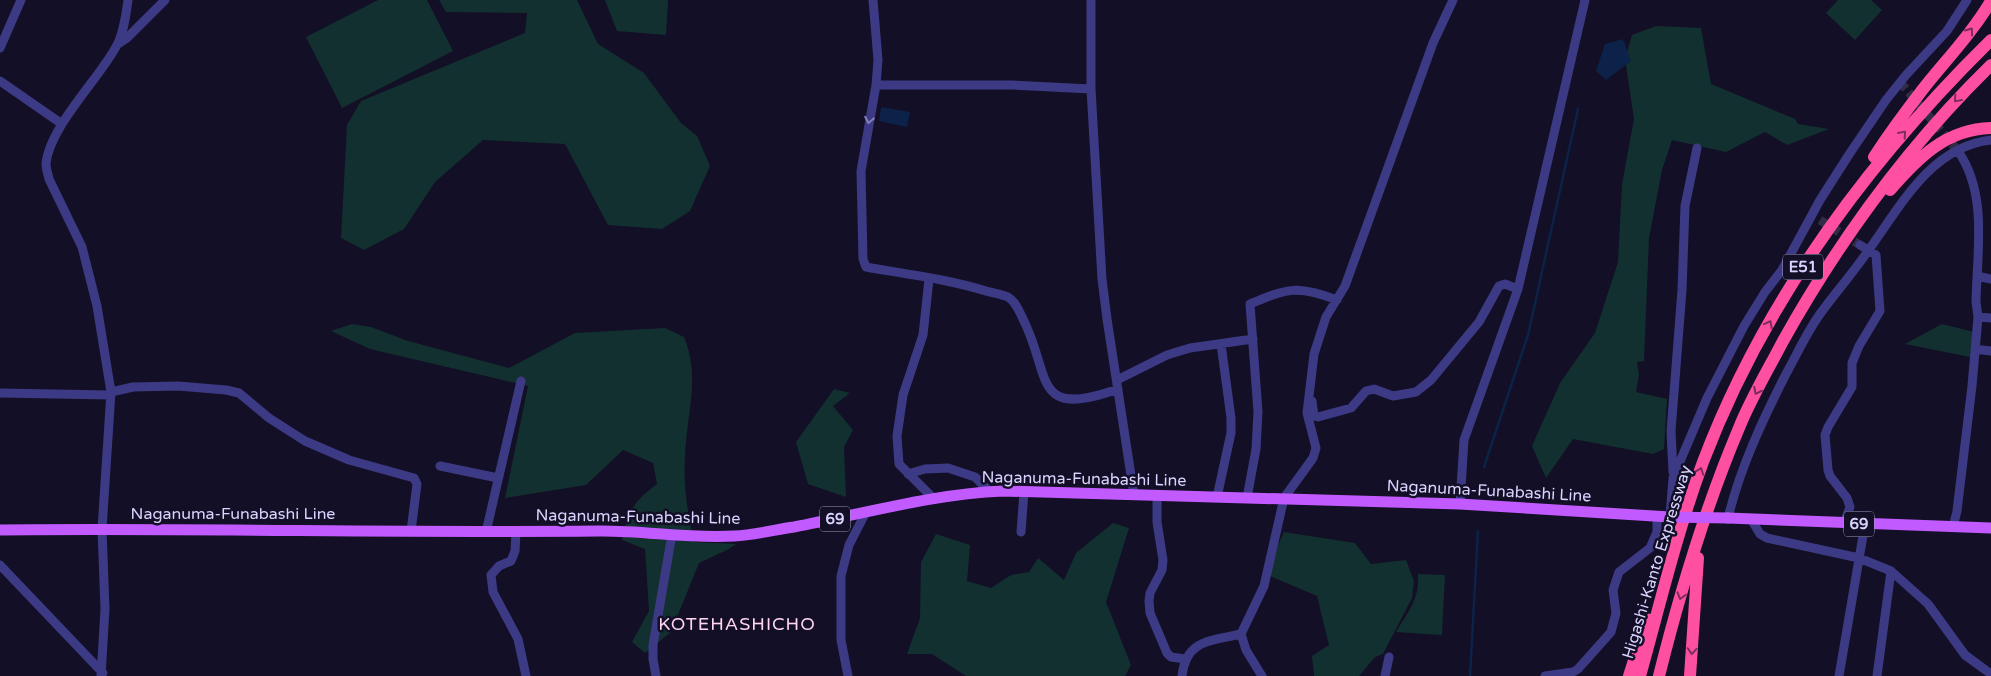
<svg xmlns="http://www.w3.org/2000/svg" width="1991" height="676" viewBox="0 0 1991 676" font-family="'Varela Round',sans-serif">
  <rect width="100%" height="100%" fill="#130f26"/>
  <path fill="#12302f" d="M 378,0 L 427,0 L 453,51 L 342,108 L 306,37 Z
    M 439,0 L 577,0 L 598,44 L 644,73 L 681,123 L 697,136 L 710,166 L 690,211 L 662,229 L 608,225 L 565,144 L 483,140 L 435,182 L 404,229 L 364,250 L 341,238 L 347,125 L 361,101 L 525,33 L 527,13 L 446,12 Z
    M 605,0 L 668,0 L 666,35 L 617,31 Z
    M 1838,0 L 1871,0 L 1882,10 L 1855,40 L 1826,13 Z
    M 1656,26 L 1701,28 L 1711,84 L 1795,119 L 1798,124 L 1829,129 L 1787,145 L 1765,132 L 1726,152 L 1672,140 L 1662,170 L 1649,238 L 1644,361 L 1637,362 L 1639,375 L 1636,392 L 1667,399 L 1664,449 L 1653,454 L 1573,439 L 1546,478 L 1532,446 L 1560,383 L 1595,333 L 1618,262 L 1622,184 L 1634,119 L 1625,59 L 1632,35 Z
    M 352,324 L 371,327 L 408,341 L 509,368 L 575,333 L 665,328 L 684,337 C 701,377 686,416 685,458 C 683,486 688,515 694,542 L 736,544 L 729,549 L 699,563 L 671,632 L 645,653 L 632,642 L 649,611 L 645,549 L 622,540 C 628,511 633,502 657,484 L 653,463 L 623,450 L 586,485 L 505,498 L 528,386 L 370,349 L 331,331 Z
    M 1942,324 L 1974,332 L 1970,357 L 1905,344 Z
    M 834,389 L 850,393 L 833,406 L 853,430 L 844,447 L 846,497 L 808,484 L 796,442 Z
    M 1113,523 L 1129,528 L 1106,602 L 1131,665 L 1125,676 L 966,676 L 932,654 L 907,654 L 920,618 L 921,562 L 936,534 L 970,545 L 967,581 L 991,588 L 1011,575 L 1029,572 L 1038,558 L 1064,580 L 1076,553 Z
    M 1284,532 L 1355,543 L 1371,564 L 1406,560 L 1414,581 L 1412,598 L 1383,654 L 1375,657 L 1359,676 L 1314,676 L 1312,656 L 1329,645 L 1317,596 L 1270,576 L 1278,545 Z
    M 1418,574 L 1445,575 L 1442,635 L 1396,632 C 1408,612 1420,598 1418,574 Z"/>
  <path fill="#0c2248" d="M 1623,39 L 1631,61 L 1606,80 L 1596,71 L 1605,44 Z
    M 881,107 L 910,112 L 907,127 L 879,121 Z"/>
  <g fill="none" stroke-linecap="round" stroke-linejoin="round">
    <path stroke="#0c2248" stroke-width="2.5" d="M 1484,467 L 1528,335 L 1578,109
      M 1470,676 L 1478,531"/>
    <path stroke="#312d47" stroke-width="9" stroke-dasharray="9 4.5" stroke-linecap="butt" d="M 1900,82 L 1958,151
      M 1820,220 L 1860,245"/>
    <path stroke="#3d3a85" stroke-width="9" d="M 873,0 L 878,60 L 876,85 L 861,171 L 863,259 L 866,267 C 906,274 947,279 986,291 C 992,293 1002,294 1008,297 C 1016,302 1019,311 1023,319 C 1052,376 1031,420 1118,389
      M 1091,0 L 1091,89 L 1102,279 L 1107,319 L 1134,495
      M 118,44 L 127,38 L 165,0
      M 0,48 L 21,0
      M 0,81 L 62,124
      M 876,85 L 1011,85 L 1091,89
      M 1977,276 L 1991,279
      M 929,279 L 923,335 L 903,395 L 897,436 L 899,464 L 934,499
      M 1978,317 L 1991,318
      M 1975,349 L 1991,351
      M 1117,380 L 1167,355 L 1190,348 L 1253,339
      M 111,392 L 133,387 L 178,386 L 226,390 L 239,393 L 269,418 L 305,441 L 349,460 L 414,478 L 417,484 L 411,531
      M 0,393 L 110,395
      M 1312,401 L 1314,416 L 1318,417 L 1351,408 L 1366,391 L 1374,389 L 1393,396 L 1416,392 L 1431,380 L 1479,322 L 1499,286 L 1505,284 L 1518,289
      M 440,466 L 498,478
      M 1673,472 L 1671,431 L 1682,290 L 1685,206 L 1697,148
      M 908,474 L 925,469 L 948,468 L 975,477 L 990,492
      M 1157,496 L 1157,522 L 1163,560 L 1162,570 L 1150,593 L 1149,601 L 1150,613 L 1167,653 L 1171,657 L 1185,659
      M 1217,497 L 1231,433 L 1231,418 L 1221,344
      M 1247,498 L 1256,449 L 1258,412 L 1250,304 C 1288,288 1298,285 1337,300
      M 1460,504 L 1464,440 L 1518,289 L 1585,0
      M 1670,517 L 1673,478 L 1707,398 L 1744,326 L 1765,292 L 1782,270 L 1820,200 L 1850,153 L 1886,100 L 1906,75 L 1947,31 L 1967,0
      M 1728,518 C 1740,468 1763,419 1786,374 C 1797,354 1807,332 1820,314 C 1835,293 1853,273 1868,251 C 1900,207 1930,147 1991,140
      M 1751,519 L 1760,534 L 1767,538 L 1859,558 L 1891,571 L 1928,604 L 1965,655 L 1991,674
      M 1844,523 L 1850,507 L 1847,498 L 1830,476 L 1828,470 L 1825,435 L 1828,427 L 1852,387 L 1852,363 L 1859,346 L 1880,311 L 1876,255 L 1860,245
      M 1953,527 L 1957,511 L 1972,386 L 1978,317 L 1976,302 C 1977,251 1988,194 1958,151
      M 486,532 L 521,381
      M 516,532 L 515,551 L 511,561 L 499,566 L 491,575 L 493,592 L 518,639 L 526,676
      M 1021,532 L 1024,492
      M 0,565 L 103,673
      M 1241,634 L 1246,650 L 1262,676
      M 101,676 L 105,609 L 102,529 L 111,392 L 97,306 L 82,247 L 49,179 C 48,174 46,169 46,164 C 49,127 100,78 117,45 C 124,32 126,14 128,0
      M 656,676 L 653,659 L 653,645 L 672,534
      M 848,676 L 841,640 L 841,576 L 849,545 L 866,512
      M 1182,676 C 1186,639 1211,641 1241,634 L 1264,586 L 1284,498 L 1313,458 L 1316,448 L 1307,413 L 1314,354 L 1326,317 L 1345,286 L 1433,43 L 1453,0
      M 1385,676 L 1389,657
      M 1545,676 L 1573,672 L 1578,669 L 1611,632 L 1616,613 L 1613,590 L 1619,572 L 1650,548 L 1657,532 L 1657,517
      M 1839,676 L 1865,524
      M 1877,676 L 1891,571"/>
    <path stroke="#c25bff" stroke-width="11" d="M 1728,518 L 1991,528
      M 0,530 C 199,528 398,533 597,531 C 642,530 688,539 734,536 C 754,535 774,530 794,527 C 863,514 932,494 1003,491 L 1460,504 L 1670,517"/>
    <path stroke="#ff4fa3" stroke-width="12" d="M 1874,157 C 1889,134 1906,111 1923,89 C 1946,60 1972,33 1991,1
      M 1890,190 C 1918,158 1946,129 1991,128
      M 1629,676 L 1647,619
      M 1640,676 C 1660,604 1677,532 1703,462 C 1764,301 1869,160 1991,40
      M 1659,676 C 1680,592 1705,508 1739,428 C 1751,398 1768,370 1783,341 C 1840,239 1908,146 1991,65
      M 1690,676 L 1698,558"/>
    <path stroke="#c25bff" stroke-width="11" d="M 1670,517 L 1728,518"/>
  </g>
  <defs><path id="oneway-chevron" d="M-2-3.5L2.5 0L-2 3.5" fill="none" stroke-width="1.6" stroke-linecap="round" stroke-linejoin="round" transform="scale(1.25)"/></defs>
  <g stroke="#7d2c5e">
    <use href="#oneway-chevron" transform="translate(1970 31) rotate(-54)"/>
    <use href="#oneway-chevron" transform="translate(1957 99) rotate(131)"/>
    <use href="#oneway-chevron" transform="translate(1903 134) rotate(-49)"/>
    <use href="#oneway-chevron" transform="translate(1769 324) rotate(-62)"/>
    <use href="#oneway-chevron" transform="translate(1757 391) rotate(117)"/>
    <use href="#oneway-chevron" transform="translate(1700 471) rotate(-70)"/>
    <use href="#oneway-chevron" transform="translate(1681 596) rotate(106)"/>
    <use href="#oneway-chevron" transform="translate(1692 651) rotate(94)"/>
  </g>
  <use stroke="#837fbc" href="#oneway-chevron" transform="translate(869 120) rotate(101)"/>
  <g text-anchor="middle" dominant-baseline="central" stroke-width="5" stroke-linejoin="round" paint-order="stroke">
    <g fill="#130f26" stroke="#9e99be" stroke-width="1">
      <rect x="1783" y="254.5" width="40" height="25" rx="4"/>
      <rect x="820" y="506.5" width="30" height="25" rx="4"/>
      <rect x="1844" y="511.5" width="30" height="25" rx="4"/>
    </g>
    <g font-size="15" font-weight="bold" fill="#d9d4ff">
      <text x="1803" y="267">E51</text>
      <text x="835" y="519">69</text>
      <text x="1859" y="524">69</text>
    </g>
    <g font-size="16" fill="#d9d4ff" stroke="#130f26">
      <text transform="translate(1084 479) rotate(1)">Naganuma-Funabashi Line</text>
      <text transform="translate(1489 491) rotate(3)">Naganuma-Funabashi Line</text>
      <text x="233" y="514">Naganuma-Funabashi Line</text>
      <text transform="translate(638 517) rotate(1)">Naganuma-Funabashi Line</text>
      <text transform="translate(1657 562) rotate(-73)">Higashi-Kanto Expressway</text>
    </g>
    <g font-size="18" letter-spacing="1" fill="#ffd6f0" stroke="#130f26">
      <text x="737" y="624">KOTEHASHICHO</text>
    </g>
  </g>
</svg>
